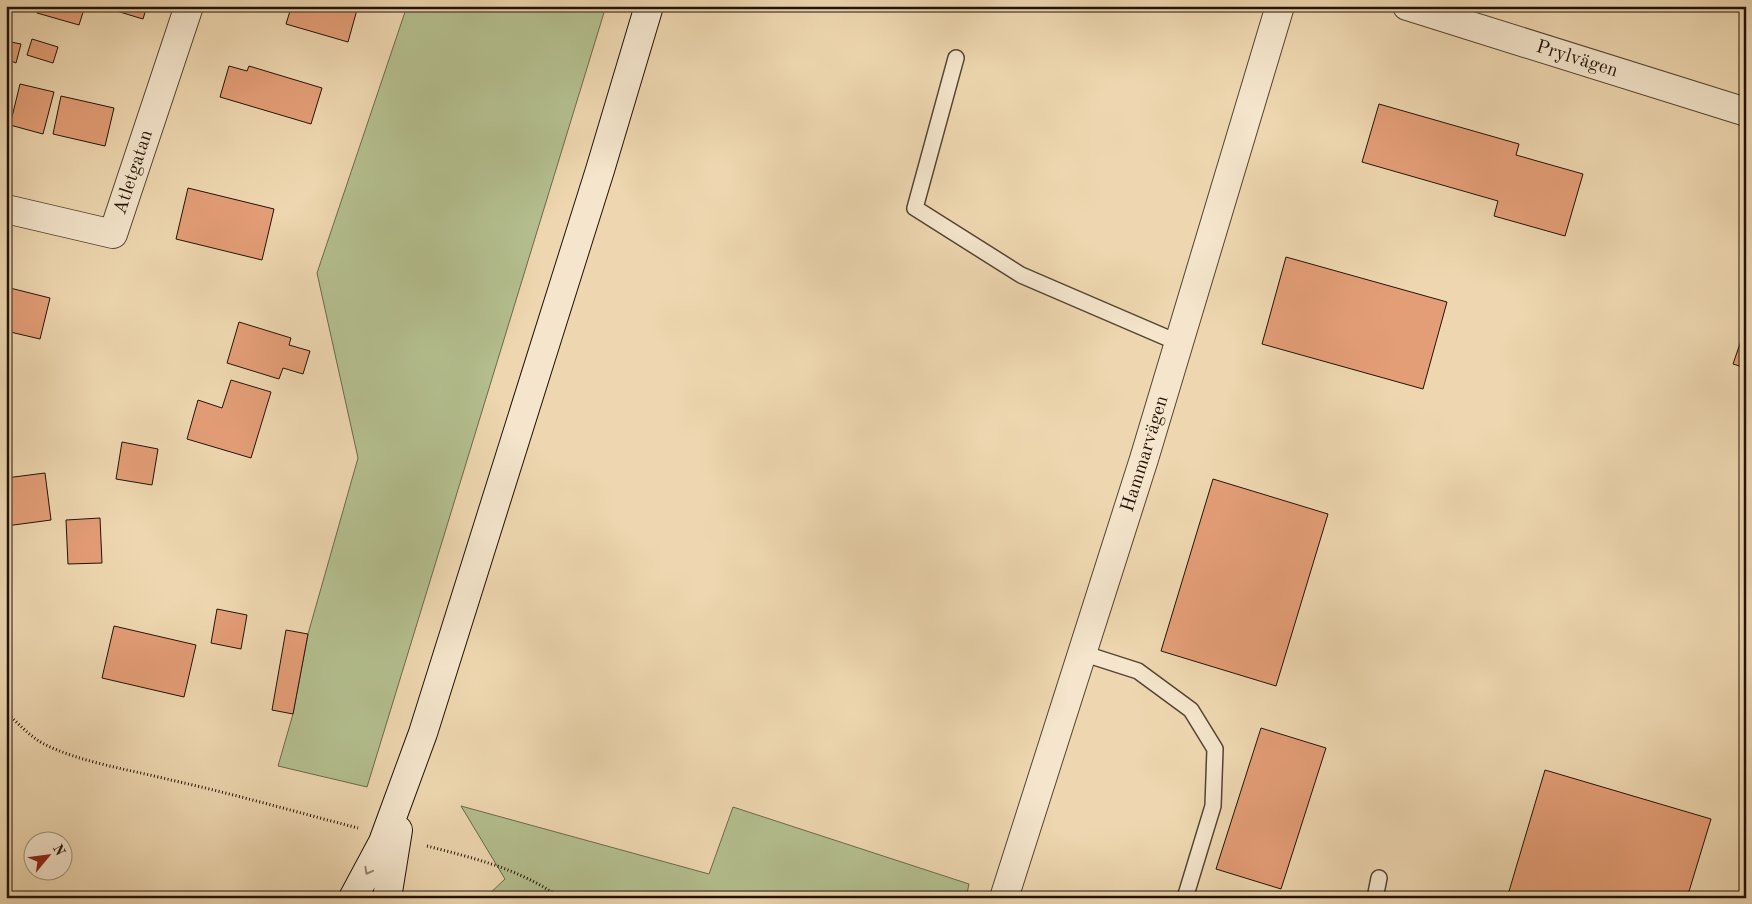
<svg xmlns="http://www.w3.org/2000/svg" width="1752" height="904" viewBox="0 0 1752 904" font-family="'Old Standard TT',serif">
  <rect width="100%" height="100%" fill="#eed7b0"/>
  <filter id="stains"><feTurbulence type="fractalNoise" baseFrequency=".004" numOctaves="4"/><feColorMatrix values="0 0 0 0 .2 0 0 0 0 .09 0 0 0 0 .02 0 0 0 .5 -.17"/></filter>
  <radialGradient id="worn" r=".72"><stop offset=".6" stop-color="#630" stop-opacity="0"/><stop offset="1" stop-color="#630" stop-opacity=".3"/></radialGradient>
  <path fill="#b4bf8f" stroke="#6b684b" d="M 407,6 L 606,6 L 367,787 L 278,766 L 293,714 L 308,634 L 358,458 L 317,273 Z
    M 461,806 L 709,874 L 733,807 L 969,884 L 966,898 L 485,898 L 505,879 Z"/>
  <path fill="#e49e77" stroke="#221207" d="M 39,6 L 85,6 L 79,25 L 37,13 Z
    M 100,6 L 147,6 L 143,19 Z
    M 274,6 L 358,6 L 348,42 L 286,24 L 290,11 Z
    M 32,39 L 58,47 L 53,63 L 27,55 Z
    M 6,41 L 21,44 L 16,63 L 6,59 Z
    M 229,66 L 247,71 L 249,66 L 322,88 L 311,124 L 220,97 Z
    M 20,84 L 54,92 L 43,134 L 10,125 Z
    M 61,96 L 114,108 L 105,146 L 53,134 Z
    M 1379,104 L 1519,144 L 1516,155 L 1583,174 L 1565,236 L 1494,216 L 1498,201 L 1362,162 Z
    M 188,188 L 274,209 L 262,260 L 176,239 Z
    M 1286,257 L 1447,302 L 1423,389 L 1262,344 Z
    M 6,287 L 50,298 L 40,339 L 6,331 Z
    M 239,322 L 291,338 L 289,345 L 310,351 L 303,374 L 283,368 L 279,379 L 227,363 Z
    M 1746,326 L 1746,368 L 1733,364 Z
    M 231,380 L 271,392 L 251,458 L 187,439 L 198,400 L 222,408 Z
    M 122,442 L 158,449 L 152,485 L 116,479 Z
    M 45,473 L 51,520 L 6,526 L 6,478 Z
    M 1213,479 L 1328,514 L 1276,686 L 1161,651 Z
    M 100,518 L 102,563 L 68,564 L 66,520 Z
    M 217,609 L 247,615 L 241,649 L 211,643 Z
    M 114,626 L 196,645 L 184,697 L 102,678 Z
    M 286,630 L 308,634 L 293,714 L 272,710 Z
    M 1261,728 L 1326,748 L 1281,889 L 1216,869 Z
    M 1545,770 L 1711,819 L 1687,898 L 1507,898 Z"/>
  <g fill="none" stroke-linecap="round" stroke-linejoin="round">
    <defs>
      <path id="lane" d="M 956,58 L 915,208 L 1021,275 L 1179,343
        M 1082,653 L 1138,671 L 1191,710 L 1215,749 L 1213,806 L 1185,898
        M 1375,898 L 1379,878"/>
      <g id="street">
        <path id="s1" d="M 1407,6 L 1746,112"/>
        <path id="s2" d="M 6,209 L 113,234 L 189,6"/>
        <path id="s3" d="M 1004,898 L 1144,459 L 1280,6"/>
      </g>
      <path id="secondary" d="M 353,898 L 383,842 L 423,733 L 600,170 L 649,6
        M 387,898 L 398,830"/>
    </defs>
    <use href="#lane" stroke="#554331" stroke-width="18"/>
    <use href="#street" stroke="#554331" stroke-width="30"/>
    <use href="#secondary" stroke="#221207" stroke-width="30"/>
    <path stroke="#221207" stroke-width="3" stroke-dasharray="1 2.5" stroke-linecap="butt" d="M 6,712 C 18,723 29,736 44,744 C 79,762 131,770 171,780 C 234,794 296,812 358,828
      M 427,846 C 473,858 521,869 560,898"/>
    <use href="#lane" stroke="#f4e5cc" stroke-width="15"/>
    <use href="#street" stroke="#f4e5cc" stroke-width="28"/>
    <use href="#secondary" stroke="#f4e5cc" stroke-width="28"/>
  </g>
  <defs><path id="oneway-chevron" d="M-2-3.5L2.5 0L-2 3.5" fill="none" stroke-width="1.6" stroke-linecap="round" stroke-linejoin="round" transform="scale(1.25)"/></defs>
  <use stroke="#968673" href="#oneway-chevron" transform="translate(368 871) rotate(118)"/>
  <g text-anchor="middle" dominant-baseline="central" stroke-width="4.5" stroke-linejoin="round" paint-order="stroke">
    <g font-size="19" fill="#221207" stroke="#f4e5cc">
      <text stroke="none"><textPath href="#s1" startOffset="178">Prylvägen</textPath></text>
      <text stroke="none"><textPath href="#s2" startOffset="175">Atletgatan</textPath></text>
      <text stroke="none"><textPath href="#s3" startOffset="466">Hammarvägen</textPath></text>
    </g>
  </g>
  <rect width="1752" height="904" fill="none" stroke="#eed7b0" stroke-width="25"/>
  <rect x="8" y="8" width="1737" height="889" fill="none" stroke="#221207" stroke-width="2.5"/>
  <rect x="12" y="12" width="1727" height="879" fill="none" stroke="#221207"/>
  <g transform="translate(48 856) rotate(61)"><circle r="24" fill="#f4e5cc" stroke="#a0917d"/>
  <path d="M0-4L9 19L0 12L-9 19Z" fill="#8f2418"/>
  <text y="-8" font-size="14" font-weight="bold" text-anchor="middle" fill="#221207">N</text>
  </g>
  <rect width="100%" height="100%" filter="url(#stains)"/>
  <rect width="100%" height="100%" fill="url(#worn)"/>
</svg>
